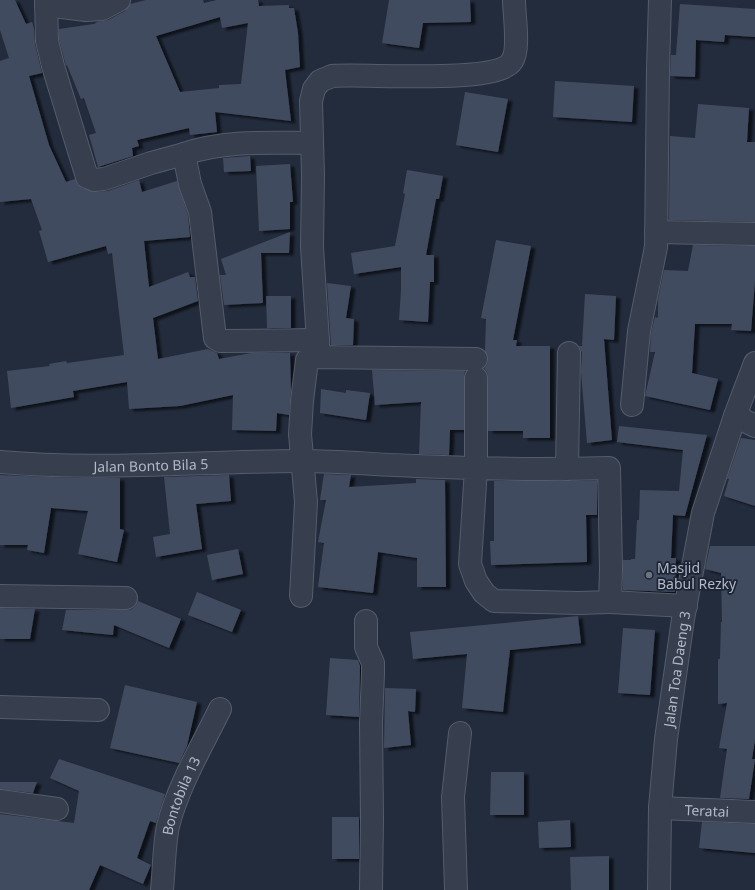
<svg xmlns="http://www.w3.org/2000/svg" width="755" height="890" viewBox="0 0 755 890" font-family="'Noto Sans',sans-serif">
  <defs>
    <filter id="shadow"><feDropShadow dx="4.5" dy="2.5" stdDeviation="1" flood-color="#0009"/></filter>
  </defs>
  <rect width="100%" height="100%" fill="#232c3d"/>
  <path fill="#414b5f" fill-rule="evenodd" filter="url(#shadow)" d="M 0,0 L 15,0 L 26,24 L 32,22 L 34,28 L 35,44 L 42,73 L 29,76 L 49,145 L 66,182 L 75,179 L 78,185 L 82,188 L 95,192 L 108,191 L 139,180 L 142,192 L 177,181 L 188,215 L 190,237 L 144,241 L 149,287 L 188,272 L 190,277 L 195,277 L 198,301 L 153,318 L 158,359 L 208,349 L 217,353 L 219,359 L 251,353 L 290,353 L 291,390 L 289,415 L 277,413 L 276,431 L 232,430 L 233,395 L 180,406 L 129,409 L 127,382 L 73,391 L 74,397 L 11,408 L 7,371 L 50,366 L 49,364 L 66,361 L 67,363 L 124,355 L 112,253 L 108,254 L 106,246 L 48,262 L 39,231 L 42,230 L 31,199 L 0,202 L 0,61 L 9,58 L 0,30 Z
    M 146,0 L 203,0 L 204,3 L 217,0 L 258,0 L 259,6 L 289,5 L 289,8 L 294,8 L 298,33 L 300,67 L 285,70 L 291,121 L 215,112 L 217,132 L 190,135 L 189,128 L 137,140 L 139,146 L 132,148 L 133,156 L 98,167 L 89,135 L 96,133 L 84,98 L 81,99 L 67,65 L 66,66 L 59,39 L 59,29 L 94,24 L 97,22 L 108,20 L 125,11 L 130,4 ZM 220,17 L 222,28 L 248,23 L 241,84 L 219,85 L 219,88 L 180,92 L 156,36 Z
    M 389,0 L 470,0 L 471,22 L 423,23 L 419,48 L 382,43 Z
    M 680,4 L 755,9 L 755,37 L 725,35 L 724,42 L 696,40 L 695,77 L 670,76 L 671,55 L 676,55 Z
    M 555,81 L 634,86 L 632,122 L 553,117 Z
    M 465,92 L 508,99 L 498,152 L 456,145 Z
    M 698,104 L 749,108 L 747,142 L 755,142 L 755,222 L 669,220 L 670,136 L 695,138 Z
    M 250,156 L 251,171 L 224,172 L 223,158 Z
    M 290,164 L 293,202 L 290,202 L 290,229 L 259,231 L 256,166 Z
    M 407,170 L 443,176 L 439,199 L 436,199 L 426,255 L 434,255 L 434,282 L 430,282 L 428,322 L 399,320 L 401,290 L 401,267 L 354,274 L 351,253 L 395,246 L 405,194 L 403,193 Z
    M 290,232 L 289,253 L 261,253 L 263,303 L 224,305 L 220,275 L 226,275 L 221,259 Z
    M 496,240 L 531,246 L 513,340 L 517,340 L 516,346 L 550,346 L 550,438 L 523,438 L 523,431 L 488,431 L 488,378 L 487,372 L 484,368 L 487,365 L 488,360 L 485,351 L 486,319 L 481,318 Z
    M 693,245 L 755,246 L 755,281 L 751,331 L 731,330 L 732,324 L 695,324 L 692,373 L 718,379 L 710,410 L 645,396 L 655,352 L 650,352 L 651,333 L 655,317 L 658,318 L 658,300 L 664,270 L 688,271 Z
    M 327,283 L 351,286 L 346,318 L 354,319 L 353,345 L 331,345 Z
    M 585,294 L 616,296 L 614,340 L 604,339 L 612,440 L 587,443 L 581,372 L 582,353 L 579,346 L 582,346 Z
    M 266,296 L 291,296 L 291,328 L 267,328 Z
    M 372,370 L 465,371 L 464,378 L 464,430 L 450,430 L 449,455 L 419,454 L 421,402 L 375,405 Z
    M 321,389 L 346,393 L 346,390 L 370,393 L 366,420 L 320,413 Z
    M 619,426 L 707,435 L 685,516 L 673,515 L 671,558 L 676,558 L 675,592 L 623,590 L 623,560 L 631,560 L 631,559 L 635,559 L 637,520 L 639,520 L 640,490 L 679,491 L 683,450 L 617,442 Z
    M 741,438 L 755,440 L 755,506 L 724,496 L 729,479 L 727,479 Z
    M 324,474 L 351,475 L 349,487 L 416,483 L 416,479 L 445,480 L 446,587 L 417,587 L 417,558 L 378,552 L 373,593 L 318,587 L 324,543 L 318,542 L 326,500 L 320,500 Z
    M 0,475 L 75,478 L 120,478 L 120,529 L 124,530 L 117,562 L 78,554 L 88,511 L 51,508 L 44,553 L 27,550 L 28,545 L 0,545 Z
    M 229,475 L 231,501 L 196,504 L 202,549 L 156,557 L 153,537 L 170,534 L 164,477 Z
    M 494,481 L 597,481 L 597,515 L 586,515 L 587,562 L 491,565 L 490,541 L 494,541 Z
    M 710,546 L 755,546 L 755,740 L 752,759 L 755,759 L 749,799 L 720,798 L 727,749 L 719,748 L 727,703 L 718,704 L 718,659 L 720,659 L 721,622 L 722,622 L 721,573 L 705,569 Z
    M 238,549 L 243,574 L 212,580 L 207,555 Z
    M 197,592 L 241,610 L 232,632 L 188,615 Z
    M 138,601 L 181,619 L 169,648 L 114,625 L 113,635 L 62,630 L 66,610 L 128,610 L 132,609 L 136,605 Z
    M 0,608 L 35,609 L 30,639 L 0,639 Z
    M 578,616 L 581,643 L 510,650 L 503,712 L 462,708 L 467,654 L 413,659 L 410,632 Z
    M 623,628 L 655,630 L 650,695 L 618,693 Z
    M 330,658 L 358,660 L 360,666 L 359,717 L 326,715 Z
    M 125,685 L 197,702 L 187,746 L 179,763 L 110,748 Z
    M 385,688 L 416,689 L 415,712 L 408,711 L 411,745 L 384,748 Z
    M 59,759 L 165,794 L 156,823 L 150,821 L 137,858 L 151,865 L 143,884 L 100,865 L 89,890 L 0,890 L 0,814 L 74,823 L 79,791 L 50,778 Z
    M 491,772 L 524,772 L 524,815 L 490,815 Z
    M 0,782 L 37,782 L 33,793 L 0,789 Z
    M 332,817 L 359,817 L 359,859 L 332,859 Z
    M 570,820 L 571,847 L 539,848 L 538,822 Z
    M 702,822 L 755,824 L 755,853 L 699,848 Z
    M 609,856 L 609,890 L 571,890 L 570,857 Z"/>
  <g fill="none" stroke-linecap="round" stroke-linejoin="round">
    <defs>
      <g id="minor">
        <path d="M 46,0 L 47,41 L 53,66 L 87,177 L 94,180 L 104,179 L 151,163 L 184,154 L 190,184 L 200,212 L 215,338 L 220,341 L 318,340"/>
        <path d="M 46,5 L 86,10 L 102,9 L 119,0"/>
        <path d="M 184,154 C 226,140 269,143 312,143"/>
        <path d="M 656,232 L 755,234"/>
        <path d="M 319,357 L 312,247 L 313,176 L 311,101 L 314,89 L 320,81 L 332,76 C 364,73 497,85 512,61 C 520,49 514,15 514,0"/>
        <path d="M 632,405 L 639,331 L 656,247 L 658,69 L 660,0"/>
        <path d="M 735,416 L 755,426"/>
        <path id="s1" d="M 0,462 C 101,471 202,461 303,461 C 341,461 378,465 416,466 C 480,469 545,470 609,468 L 611,569 L 610,602 L 579,603 L 494,601 L 484,593 L 476,581 L 470,564 L 476,468 L 476,378"/>
        <path d="M 567,469 L 569,353"/>
        <path d="M 0,596 L 126,598"/>
        <path d="M 301,596 L 306,502 L 300,434 L 302,401 L 307,360 L 313,357 L 476,359"/>
        <path d="M 610,602 L 686,606"/>
        <path d="M 366,621 L 366,647 L 373,663 L 373,673 L 371,723 L 372,818 L 371,890"/>
        <path d="M 0,707 L 98,710"/>
        <path d="M 0,801 L 57,809"/>
        <path id="s2" d="M 660,808 L 755,812"/>
        <path id="s3" d="M 162,890 C 164,869 164,846 168,826 C 178,786 202,746 220,709"/>
        <path d="M 456,890 L 453,797 L 460,733"/>
        <path id="s4" d="M 659,890 L 660,808 L 666,739 L 683,619 L 703,513 L 735,416 L 755,363"/>
      </g>
    </defs>
    <use href="#minor" stroke="#555c6b" stroke-width="24"/>
    <use href="#minor" stroke="#373e4d" stroke-width="22"/>
  </g>
  <circle fill="#6b7280" stroke="#1c2332" stroke-width="1.5" cx="649" cy="575" r="4"/>
  <g text-anchor="middle" dominant-baseline="central" stroke-width="3.5" stroke-linejoin="round" paint-order="stroke">
    <g font-size="14" fill="#b2b9c8" stroke="#1c2332">
      <text stroke="none"><textPath href="#s1" startOffset="151">Jalan Bonto Bila 5</textPath></text>
      <text stroke="none"><textPath href="#s4" startOffset="222">Jalan Toa Daeng 3</textPath></text>
      <text stroke="none"><textPath href="#s3" startOffset="97">Bontobila 13</textPath></text>
      <text stroke="none"><textPath href="#s2" startOffset="47">Teratai</textPath></text>
    </g>
    <g font-size="14" fill="#b2b9c8" stroke="#1c2332" text-anchor="start">
      <text x="657" y="567">Masjid<tspan x="657" dy="16">Babul Rezky</tspan></text>
    </g>
  </g>
</svg>
